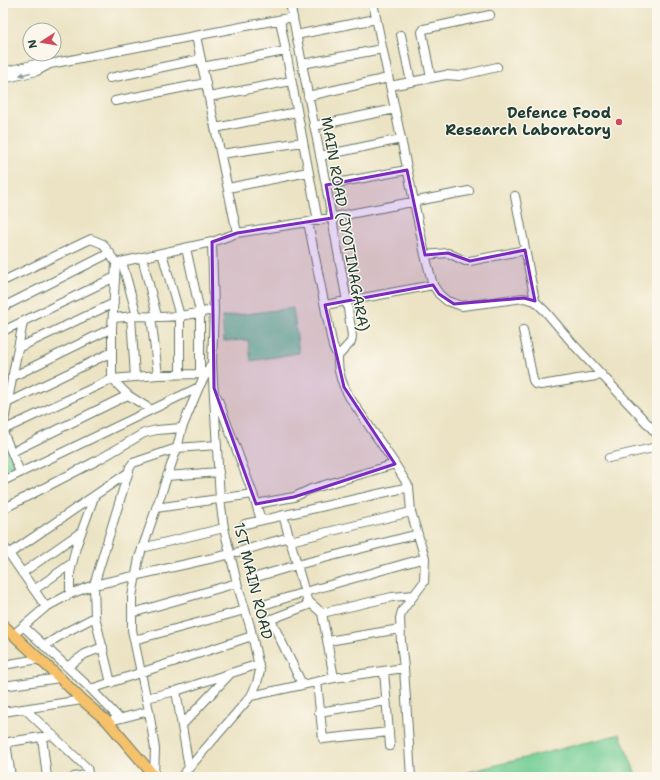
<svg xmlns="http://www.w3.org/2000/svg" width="660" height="780" viewBox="0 0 660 780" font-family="'Shantell Sans',sans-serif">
  <rect width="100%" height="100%" fill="#fbf7ec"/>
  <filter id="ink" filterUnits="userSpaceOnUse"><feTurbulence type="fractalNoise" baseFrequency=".025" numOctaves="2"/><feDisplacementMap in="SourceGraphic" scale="8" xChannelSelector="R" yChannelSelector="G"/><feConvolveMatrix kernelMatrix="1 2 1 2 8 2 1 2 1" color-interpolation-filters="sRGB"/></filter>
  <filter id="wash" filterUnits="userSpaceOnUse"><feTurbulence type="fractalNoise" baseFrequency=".012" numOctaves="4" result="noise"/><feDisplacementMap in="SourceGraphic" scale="16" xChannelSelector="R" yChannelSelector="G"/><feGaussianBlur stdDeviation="0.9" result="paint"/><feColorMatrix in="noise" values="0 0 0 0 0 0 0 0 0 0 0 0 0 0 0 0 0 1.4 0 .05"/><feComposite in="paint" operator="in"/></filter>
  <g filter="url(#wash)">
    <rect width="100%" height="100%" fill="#ebe3c3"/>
    <path fill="#74ce95" stroke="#4a8664" d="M 293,308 L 299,353 L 251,361 L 248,340 L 224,341 L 222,317 Z
      M 3,436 L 16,469 L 3,475 Z
      M 620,734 L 637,777 L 449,777 Z"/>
  </g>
  <g filter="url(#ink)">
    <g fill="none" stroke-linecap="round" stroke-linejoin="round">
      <defs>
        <path id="minor" d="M 290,3 L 326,185 L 347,302 L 352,336 L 351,342 L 338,356 C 337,371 342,385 350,398 L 395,464 L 409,487 L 411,512 L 425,558 L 424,582 L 402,611 L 400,618 L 401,642 L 404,668 L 411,777
          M 373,3 L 425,255 L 433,285 L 439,294 L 447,301 L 462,306 L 524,298 L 535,301 L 546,312 L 574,345 L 657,434
          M 280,20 L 318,221
          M 296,35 L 376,19
          M 401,35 L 411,82
          M 196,36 L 237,233
          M 50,64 L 293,17
          M 302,64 L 382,49
          M 202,67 L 285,51
          M 3,72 L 36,64 L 50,64 L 37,71 L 3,79
          M 110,78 L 201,59
          M 431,78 L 422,32 L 424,29 L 490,15
          M 390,86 L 446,75 L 459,76 L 497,67
          M 308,96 L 388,78
          M 209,97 L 291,81
          M 115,101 L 206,83
          M 314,126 L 395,109
          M 215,128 L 297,112
          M 221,154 L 303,142
          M 320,156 L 401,139
          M 326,185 L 407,170
          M 228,188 L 308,172
          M 515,196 L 535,301
          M 308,222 L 333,347 L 338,356
          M 186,248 L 200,312 L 200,374
          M 162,253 L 180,316 L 180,374
          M 425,255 L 448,253 L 465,261 L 470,261 L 525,250
          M 142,257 L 157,316
          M 122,262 L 137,316
          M 116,263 L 212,242
          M 3,281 L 91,239 L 103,244 L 116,263 L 112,328 L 112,379 L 128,395 L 150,409
          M 325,305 L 433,285
          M 3,307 L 110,253
          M 131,316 L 135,377
          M 151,316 L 158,375
          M 113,318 L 137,316 L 161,317 L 180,316 L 214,310
          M 523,330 L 533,380 L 535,384 L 541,385 L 602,375
          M 3,331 L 115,277
          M 18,348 L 114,303
          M 12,377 L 112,328
          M 217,397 L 253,494 L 261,520
          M 7,403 L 112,352
          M 3,426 L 23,322
          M 3,430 L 112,379 L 158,375 L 200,374 L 207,372
          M 3,432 L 20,472
          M 12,452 L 128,395
          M 609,458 L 657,447
          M 167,476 L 219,472
          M 3,481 L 199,387
          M 256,504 L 294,497 L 311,489 L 395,464
          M 156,508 L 253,494
          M 3,509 L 100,459 L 144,433 L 157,430 L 182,428
          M 283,515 L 307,600 L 322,613 L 334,678
          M 245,524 L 409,487
          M 290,541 L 411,512
          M 3,545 L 46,607
          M 142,548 L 224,528
          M 238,552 L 289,537
          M 9,554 L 129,472
          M 22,573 L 81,532
          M 253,578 L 297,565 L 418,534
          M 34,590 L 72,563
          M 70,594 L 70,573 L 76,547 L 94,497
          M 260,606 L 305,592 L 425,558
          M 132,613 L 237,583
          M 322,613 L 392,597 L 414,595
          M 269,620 L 311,604
          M 271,620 L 302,684
          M 23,626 L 91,689 L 119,718
          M 13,635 L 46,607 L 70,594 L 94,585 L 231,554
          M 134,640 L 245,610
          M 328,641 L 400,629
          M 44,646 L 66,632 L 95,617
          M 3,665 L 39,659
          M 67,667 L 85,654 L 103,647
          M 384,671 L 390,746
          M 317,682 L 323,739 L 389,732
          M 111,683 L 95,617 L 94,585 L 130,467 L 133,463 L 177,448 L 217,445
          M 3,686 L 60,678
          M 91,689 L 252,636
          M 176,691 L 189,768
          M 251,696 L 334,678 L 404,668
          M 146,698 L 176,691 L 259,664
          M 25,709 L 87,768 L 88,773 L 86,775 L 74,777
          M 3,712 L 82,700
          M 319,712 L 386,701
          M 114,720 L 149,711
          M 182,725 L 229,675
          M 42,737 L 47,777
          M 6,742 L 11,777
          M 3,743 L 53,735
          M 154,776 L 155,749 L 149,711 L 132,630 L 132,597 L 139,558 L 177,448 L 182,428 L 199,387 L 212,363 L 214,310 L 212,242 L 237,233 L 308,222 L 469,191
          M 181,777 L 251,696 L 257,683 L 260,671 L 250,626 L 237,583 L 224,528 L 220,499 L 212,363"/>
        <path id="major" d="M 3,625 L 60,678 L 82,700 L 108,722 L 155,777"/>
      </defs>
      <use href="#minor" stroke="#676" stroke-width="10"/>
      <use href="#major" stroke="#676" stroke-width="12"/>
      <use href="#minor" stroke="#fff" stroke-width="8"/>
      <use href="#major" stroke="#f5c16b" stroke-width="10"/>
    </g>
    <defs><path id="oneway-solid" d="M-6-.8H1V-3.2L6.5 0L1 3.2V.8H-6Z"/></defs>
    <use fill="#8f9e9a" href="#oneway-solid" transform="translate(25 74) rotate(166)"/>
  </g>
  <path fill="#7b2cbf" fill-opacity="0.2" stroke="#7b2cbf" stroke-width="3" stroke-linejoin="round" d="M 407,170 L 425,255 L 448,253 L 470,261 L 525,250 L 535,301 L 524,298 L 454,304 L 439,294 L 433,285 L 325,305 L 344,387 L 395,464 L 294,497 L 256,504 L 214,388 L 212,242 L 237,233 L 332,218 L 326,185 Z"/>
  <circle fill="#d1495b" stroke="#fbf7ec" stroke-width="1.5" cx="619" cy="122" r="4"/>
  <g text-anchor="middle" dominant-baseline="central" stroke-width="3" stroke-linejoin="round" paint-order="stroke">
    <g font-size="15" font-weight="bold" fill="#1f3d34" stroke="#fbf7ec" text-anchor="end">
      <text x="611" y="113">Defence Food<tspan x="611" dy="17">Research Laboratory</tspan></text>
    </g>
    <g font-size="15" fill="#1f3d34" stroke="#fbf7ec">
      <text transform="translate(345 224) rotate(80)">MAIN ROAD (JYOTINAGARA)</text>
      <text transform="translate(253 581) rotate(76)">1ST MAIN ROAD</text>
    </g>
  </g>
  <rect width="660" height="780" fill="none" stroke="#fbf7ec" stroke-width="16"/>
  <g transform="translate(42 42) rotate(258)"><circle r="19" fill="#fbf7ec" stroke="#a3ada2"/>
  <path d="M0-3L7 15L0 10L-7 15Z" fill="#d1495b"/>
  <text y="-6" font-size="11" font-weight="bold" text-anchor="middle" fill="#1f3d34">N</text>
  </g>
</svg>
